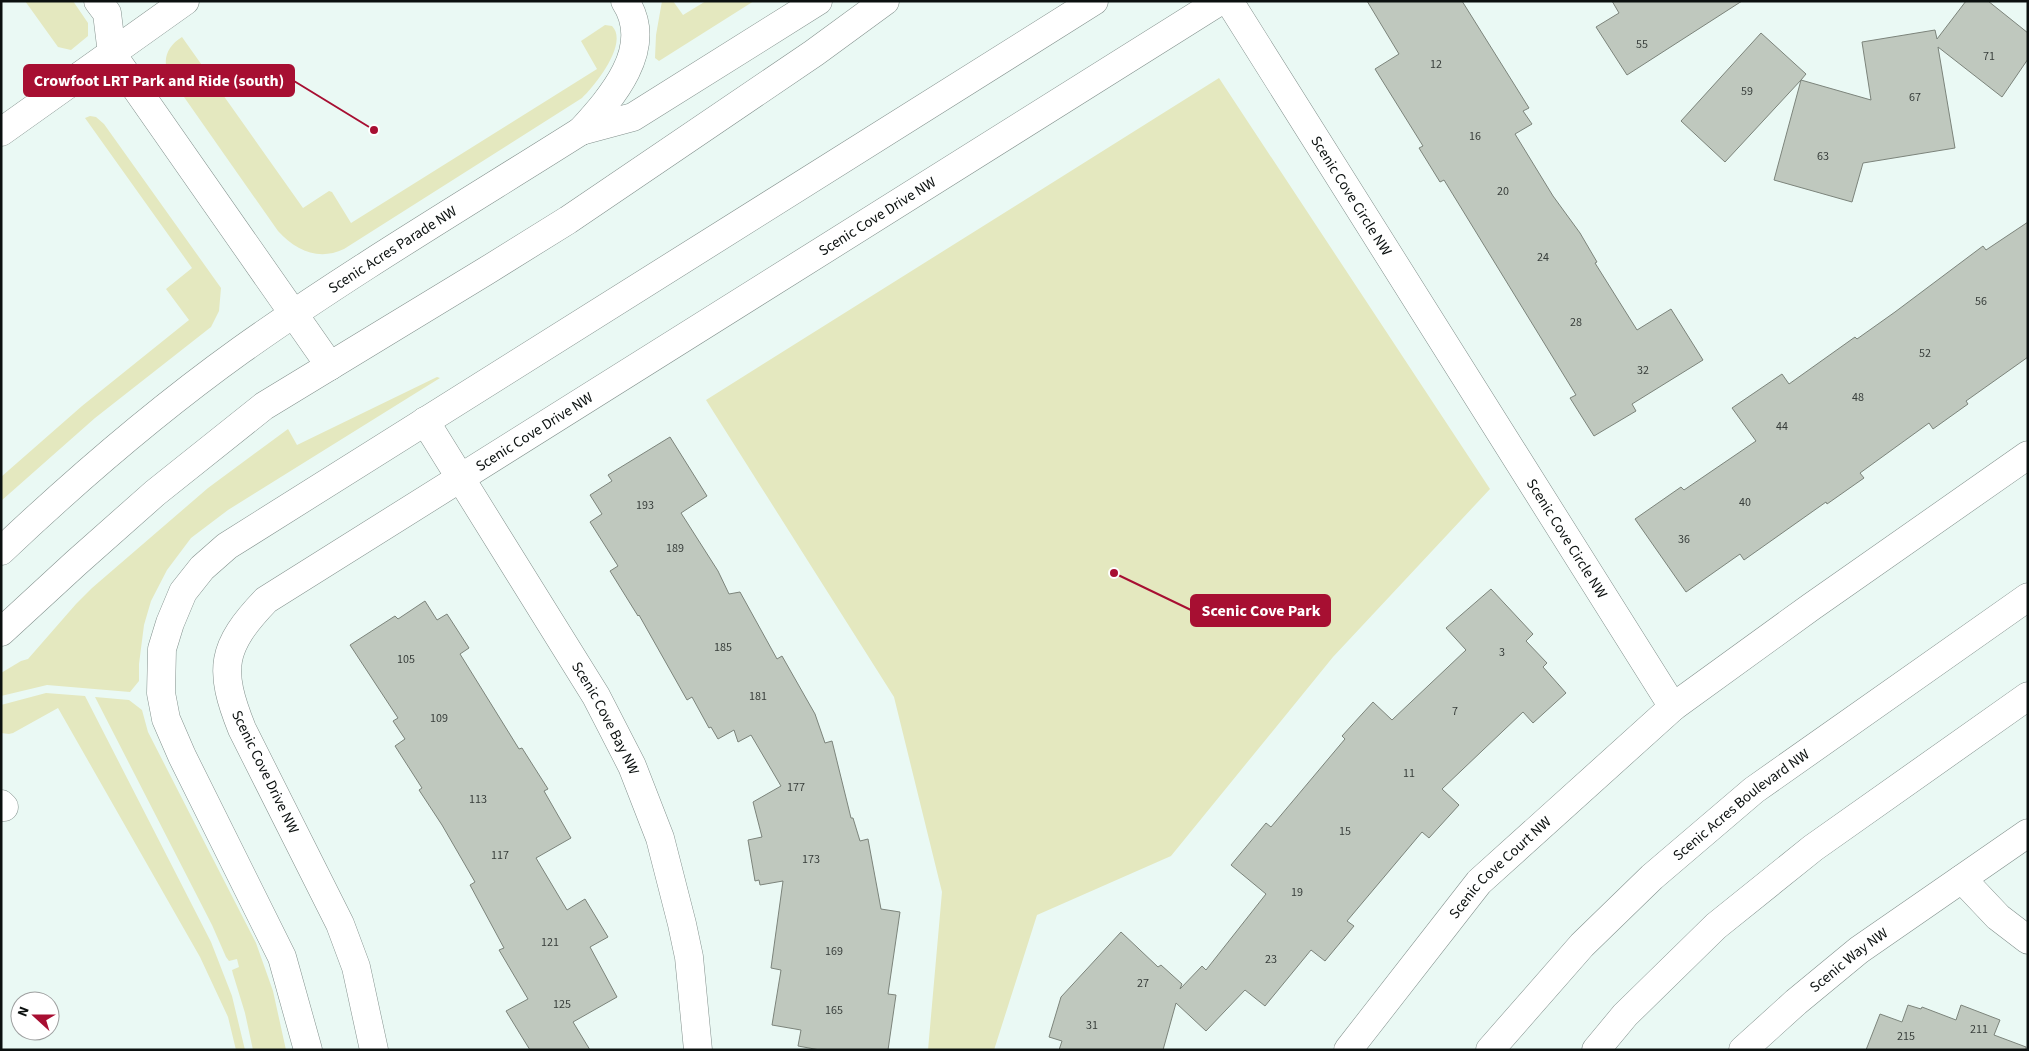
<svg xmlns="http://www.w3.org/2000/svg" width="2029" height="1051" viewBox="0 0 2029 1051" font-family="'Source Sans 3',sans-serif">
  <rect width="100%" height="100%" fill="#eaf9f4"/>
  <path fill="#e4e8bf" d="M 25,1 L 73,1 L 88,23 L 88,36 L 71,50 L 58,47 Z
    M 662,1 L 673,1 L 683,15 L 706,1 L 754,1 L 659,61 L 655,58 L 656,35 Z
    M 605,25 L 612,26 C 629,43 595,86 582,98 L 344,249 C 319,261 296,251 278,231 L 170,77 C 161,61 167,46 182,37 L 303,208 L 329,191 L 332,192 L 351,223 L 597,69 L 581,41 Z
    M 1219,78 L 1490,489 L 1333,657 L 1171,856 L 1037,915 L 994,1050 L 928,1050 L 942,892 L 894,697 L 706,400 Z
    M 90,116 L 96,117 L 104,124 L 221,288 L 219,311 L 211,327 L 95,418 L 1,501 L 1,477 L 82,406 L 189,320 L 166,289 L 192,268 L 85,118 Z
    M 437,377 L 440,378 L 228,510 L 191,538 L 167,570 L 151,601 L 144,625 L 139,664 L 139,681 L 130,692 L 47,685 L 1,696 L 1,673 L 21,661 L 28,659 L 76,604 L 92,588 L 208,488 L 288,429 L 297,445 Z
    M 46,693 L 85,696 L 211,942 L 232,996 L 245,1050 L 236,1050 L 228,1017 L 200,957 L 58,708 L 13,733 L 9,734 L 1,733 L 1,705 Z
    M 95,697 L 129,700 L 142,710 L 148,732 L 256,943 L 273,991 L 286,1050 L 253,1050 L 245,1013 L 233,974 L 232,970 L 239,967 L 237,959 L 229,961 L 226,957 L 212,925 Z"/>
  <path fill="#bfc8be" stroke="#7c847b" d="M 1367,1 L 1462,1 L 1529,108 L 1523,111 L 1532,124 L 1515,134 L 1553,196 L 1580,233 L 1597,262 L 1595,263 L 1637,330 L 1671,309 L 1703,360 L 1632,404 L 1636,411 L 1594,436 L 1570,398 L 1576,395 L 1444,180 L 1440,182 L 1419,148 L 1423,146 L 1375,69 L 1399,54 Z
    M 1612,1 L 1742,1 L 1627,75 L 1596,27 L 1619,13 Z
    M 1966,1 L 1988,1 L 2028,33 L 2028,59 L 2002,97 L 1938,47 L 1955,148 L 1863,163 L 1852,202 L 1774,180 L 1801,80 L 1725,162 L 1681,121 L 1761,33 L 1806,74 L 1801,80 L 1871,100 L 1862,42 L 1935,30 L 1937,39 Z
    M 2028,222 L 2028,357 L 1966,401 L 1968,404 L 1933,429 L 1929,423 L 1860,473 L 1864,478 L 1827,504 L 1826,502 L 1744,560 L 1740,554 L 1686,592 L 1635,519 L 1681,487 L 1684,490 L 1756,441 L 1732,408 L 1782,374 L 1789,384 L 1855,337 L 1857,339 L 1895,312 L 1983,246 L 1986,250 Z
    M 670,437 L 707,496 L 681,513 L 718,571 L 729,594 L 740,592 L 777,659 L 782,656 L 815,714 L 825,743 L 832,741 L 851,818 L 853,818 L 860,841 L 868,839 L 881,909 L 900,912 L 888,994 L 896,995 L 888,1050 L 820,1050 L 798,1046 L 801,1030 L 772,1025 L 781,970 L 771,968 L 783,881 L 760,885 L 759,880 L 755,881 L 748,840 L 762,837 L 753,802 L 781,786 L 751,735 L 738,742 L 734,730 L 718,739 L 711,727 L 709,728 L 692,697 L 687,700 L 639,615 L 638,616 L 610,571 L 618,566 L 590,522 L 602,514 L 590,495 L 612,481 L 608,475 Z
    M 1491,589 L 1533,634 L 1526,641 L 1547,663 L 1543,667 L 1566,693 L 1533,723 L 1523,712 L 1442,789 L 1459,805 L 1429,838 L 1422,832 L 1347,921 L 1354,926 L 1325,961 L 1311,950 L 1265,1006 L 1245,990 L 1206,1031 L 1176,1003 L 1163,1050 L 1059,1050 L 1062,1041 L 1049,1037 L 1061,997 L 1121,932 L 1158,967 L 1161,965 L 1182,984 L 1180,989 L 1202,966 L 1206,970 L 1266,894 L 1231,865 L 1266,823 L 1271,827 L 1345,739 L 1342,736 L 1373,702 L 1392,720 L 1466,650 L 1446,628 Z
    M 425,601 L 437,620 L 447,614 L 469,648 L 460,654 L 519,749 L 522,748 L 548,789 L 544,791 L 571,838 L 536,858 L 567,910 L 585,899 L 608,937 L 590,947 L 617,997 L 573,1022 L 590,1050 L 530,1050 L 506,1011 L 528,999 L 499,950 L 504,948 L 470,885 L 475,882 L 442,825 L 419,790 L 422,788 L 395,746 L 405,739 L 393,721 L 398,718 L 350,645 L 395,616 L 398,619 Z
    M 1908,1005 L 1921,1009 L 1922,1007 L 1956,1020 L 1961,1005 L 2000,1020 L 1994,1035 L 2026,1047 L 2026,1050 L 1866,1050 L 1880,1014 L 1902,1022 Z"/>
  <g fill="none" stroke-linecap="round" stroke-linejoin="round">
    <defs>
      <g id="minor">
        <path d="M 98,1 L 107,13 L 112,54 L 330,366"/>
        <path id="s1" d="M 1229,1 L 1673,707 L 1811,607 L 2028,455"/>
        <path d="M 581,131 C 611,98 656,48 625,1"/>
        <path d="M 1,132 L 185,1"/>
        <path id="s2" d="M 425,421 L 596,696 L 632,766 L 660,838 L 682,924 L 689,957 L 698,1050"/>
        <path id="s3" d="M 1,551 C 77,479 156,411 241,350 C 351,272 467,203 581,131 L 633,117 L 818,1"/>
        <path d="M 1,632 L 76,563 L 155,493 L 264,406 L 486,271 L 568,220 L 814,53 L 885,1"/>
        <path d="M 1,804 L 4,807"/>
        <path d="M 1962,879 L 1998,917 L 2028,940"/>
        <path d="M 308,1050 L 282,957 L 182,756 L 166,719 L 161,693 L 162,649 L 170,623 L 183,592 L 202,568 L 227,546 L 1094,1"/>
        <path id="s4" d="M 374,1050 L 356,967 L 340,924 L 242,729 C 218,669 221,647 266,600 L 1220,1"/>
        <path id="s5" d="M 1348,1050 L 1479,882 L 1673,707"/>
        <path id="s6" d="M 1490,1050 L 1582,945 L 1652,877 L 1754,790 L 2028,597"/>
        <path d="M 1596,1050 L 1625,1015 L 1716,926 L 1813,848 L 2028,696"/>
        <path id="s7" d="M 1743,1050 L 1796,1002 L 1859,950 L 2028,833"/>
      </g>
    </defs>
    <use href="#minor" stroke="#83918d" stroke-width="29"/>
    <use href="#minor" stroke="#fff" stroke-width="28"/>
  </g>
  <g text-anchor="middle" dominant-baseline="central" stroke-width="4.5" stroke-linejoin="round" paint-order="stroke">
    <g font-size="12" fill="#383e3b">
      <text x="1642" y="44">55</text>
      <text x="1989" y="56">71</text>
      <text x="1436" y="64">12</text>
      <text x="1747" y="91">59</text>
      <text x="1915" y="97">67</text>
      <text x="1475" y="136">16</text>
      <text x="1823" y="156">63</text>
      <text x="1503" y="191">20</text>
      <text x="1543" y="257">24</text>
      <text x="1981" y="301">56</text>
      <text x="1576" y="322">28</text>
      <text x="1925" y="353">52</text>
      <text x="1643" y="370">32</text>
      <text x="1858" y="397">48</text>
      <text x="1782" y="426">44</text>
      <text x="1745" y="502">40</text>
      <text x="645" y="505">193</text>
      <text x="1684" y="539">36</text>
      <text x="675" y="548">189</text>
      <text x="723" y="647">185</text>
      <text x="1502" y="652">3</text>
      <text x="406" y="659">105</text>
      <text x="758" y="696">181</text>
      <text x="1455" y="711">7</text>
      <text x="439" y="718">109</text>
      <text x="1409" y="773">11</text>
      <text x="796" y="787">177</text>
      <text x="478" y="799">113</text>
      <text x="1345" y="831">15</text>
      <text x="500" y="855">117</text>
      <text x="811" y="859">173</text>
      <text x="1297" y="892">19</text>
      <text x="550" y="942">121</text>
      <text x="834" y="951">169</text>
      <text x="1271" y="959">23</text>
      <text x="1143" y="983">27</text>
      <text x="562" y="1004">125</text>
      <text x="834" y="1010">165</text>
      <text x="1092" y="1025">31</text>
      <text x="1979" y="1029">211</text>
      <text x="1906" y="1036">215</text>
    </g>
    <g font-size="15" fill="#0b100f" stroke="#fff">
      <text stroke="none"><textPath href="#s1" startOffset="230">Scenic Cove Circle NW</textPath></text>
      <text stroke="none"><textPath href="#s4" startOffset="1214">Scenic Cove Drive NW</textPath></text>
      <text stroke="none"><textPath href="#s3" startOffset="495">Scenic Acres Parade NW</textPath></text>
      <text stroke="none"><textPath href="#s4" startOffset="809">Scenic Cove Drive NW</textPath></text>
      <text stroke="none"><textPath href="#s1" startOffset="635">Scenic Cove Circle NW</textPath></text>
      <text stroke="none"><textPath href="#s2" startOffset="348">Scenic Cove Bay NW</textPath></text>
      <text transform="translate(265 772) rotate(64)">Scenic Cove Drive NW</text>
      <text stroke="none"><textPath href="#s6" startOffset="352">Scenic Acres Boulevard NW</textPath></text>
      <text stroke="none"><textPath href="#s5" startOffset="238">Scenic Cove Court NW</textPath></text>
      <text stroke="none"><textPath href="#s7" startOffset="139">Scenic Way NW</textPath></text>
    </g>
  </g>
  <path fill="none" stroke="#a70f32" stroke-width="2" d="M374 130L294 81M1114 573L1191 610"/>
  <g fill="#a70f32" stroke="#fff" stroke-width="2">
    <circle cx="374" cy="130" r="5"/>
    <circle cx="1114" cy="573" r="5"/>
  </g>
  <g fill="#a70f32" stroke="#a70f32" stroke-width="2">
    <rect x="24" y="65" width="270" height="31" rx="5"/>
    <rect x="1191" y="595" width="139" height="31" rx="5"/>
  </g>
  <g font-size="16" text-anchor="middle" font-weight="bold" fill="#fff">
    <text x="159" y="86">Crowfoot LRT Park and Ride (south)</text>
    <text x="1261" y="616">Scenic Cove Park</text>
  </g>
  <rect width="2029" height="1051" fill="none" stroke="#0b100f" stroke-width="5"/>
  <g transform="translate(35 1016) rotate(291)"><circle r="24" fill="#ffffff" stroke="#9d9f9f"/>
  <path d="M0-4L9 19L0 12L-9 19Z" fill="#a70f32"/>
  <text y="-8" font-size="14" font-weight="bold" text-anchor="middle" fill="#0b100f">N</text>
  </g>
</svg>
